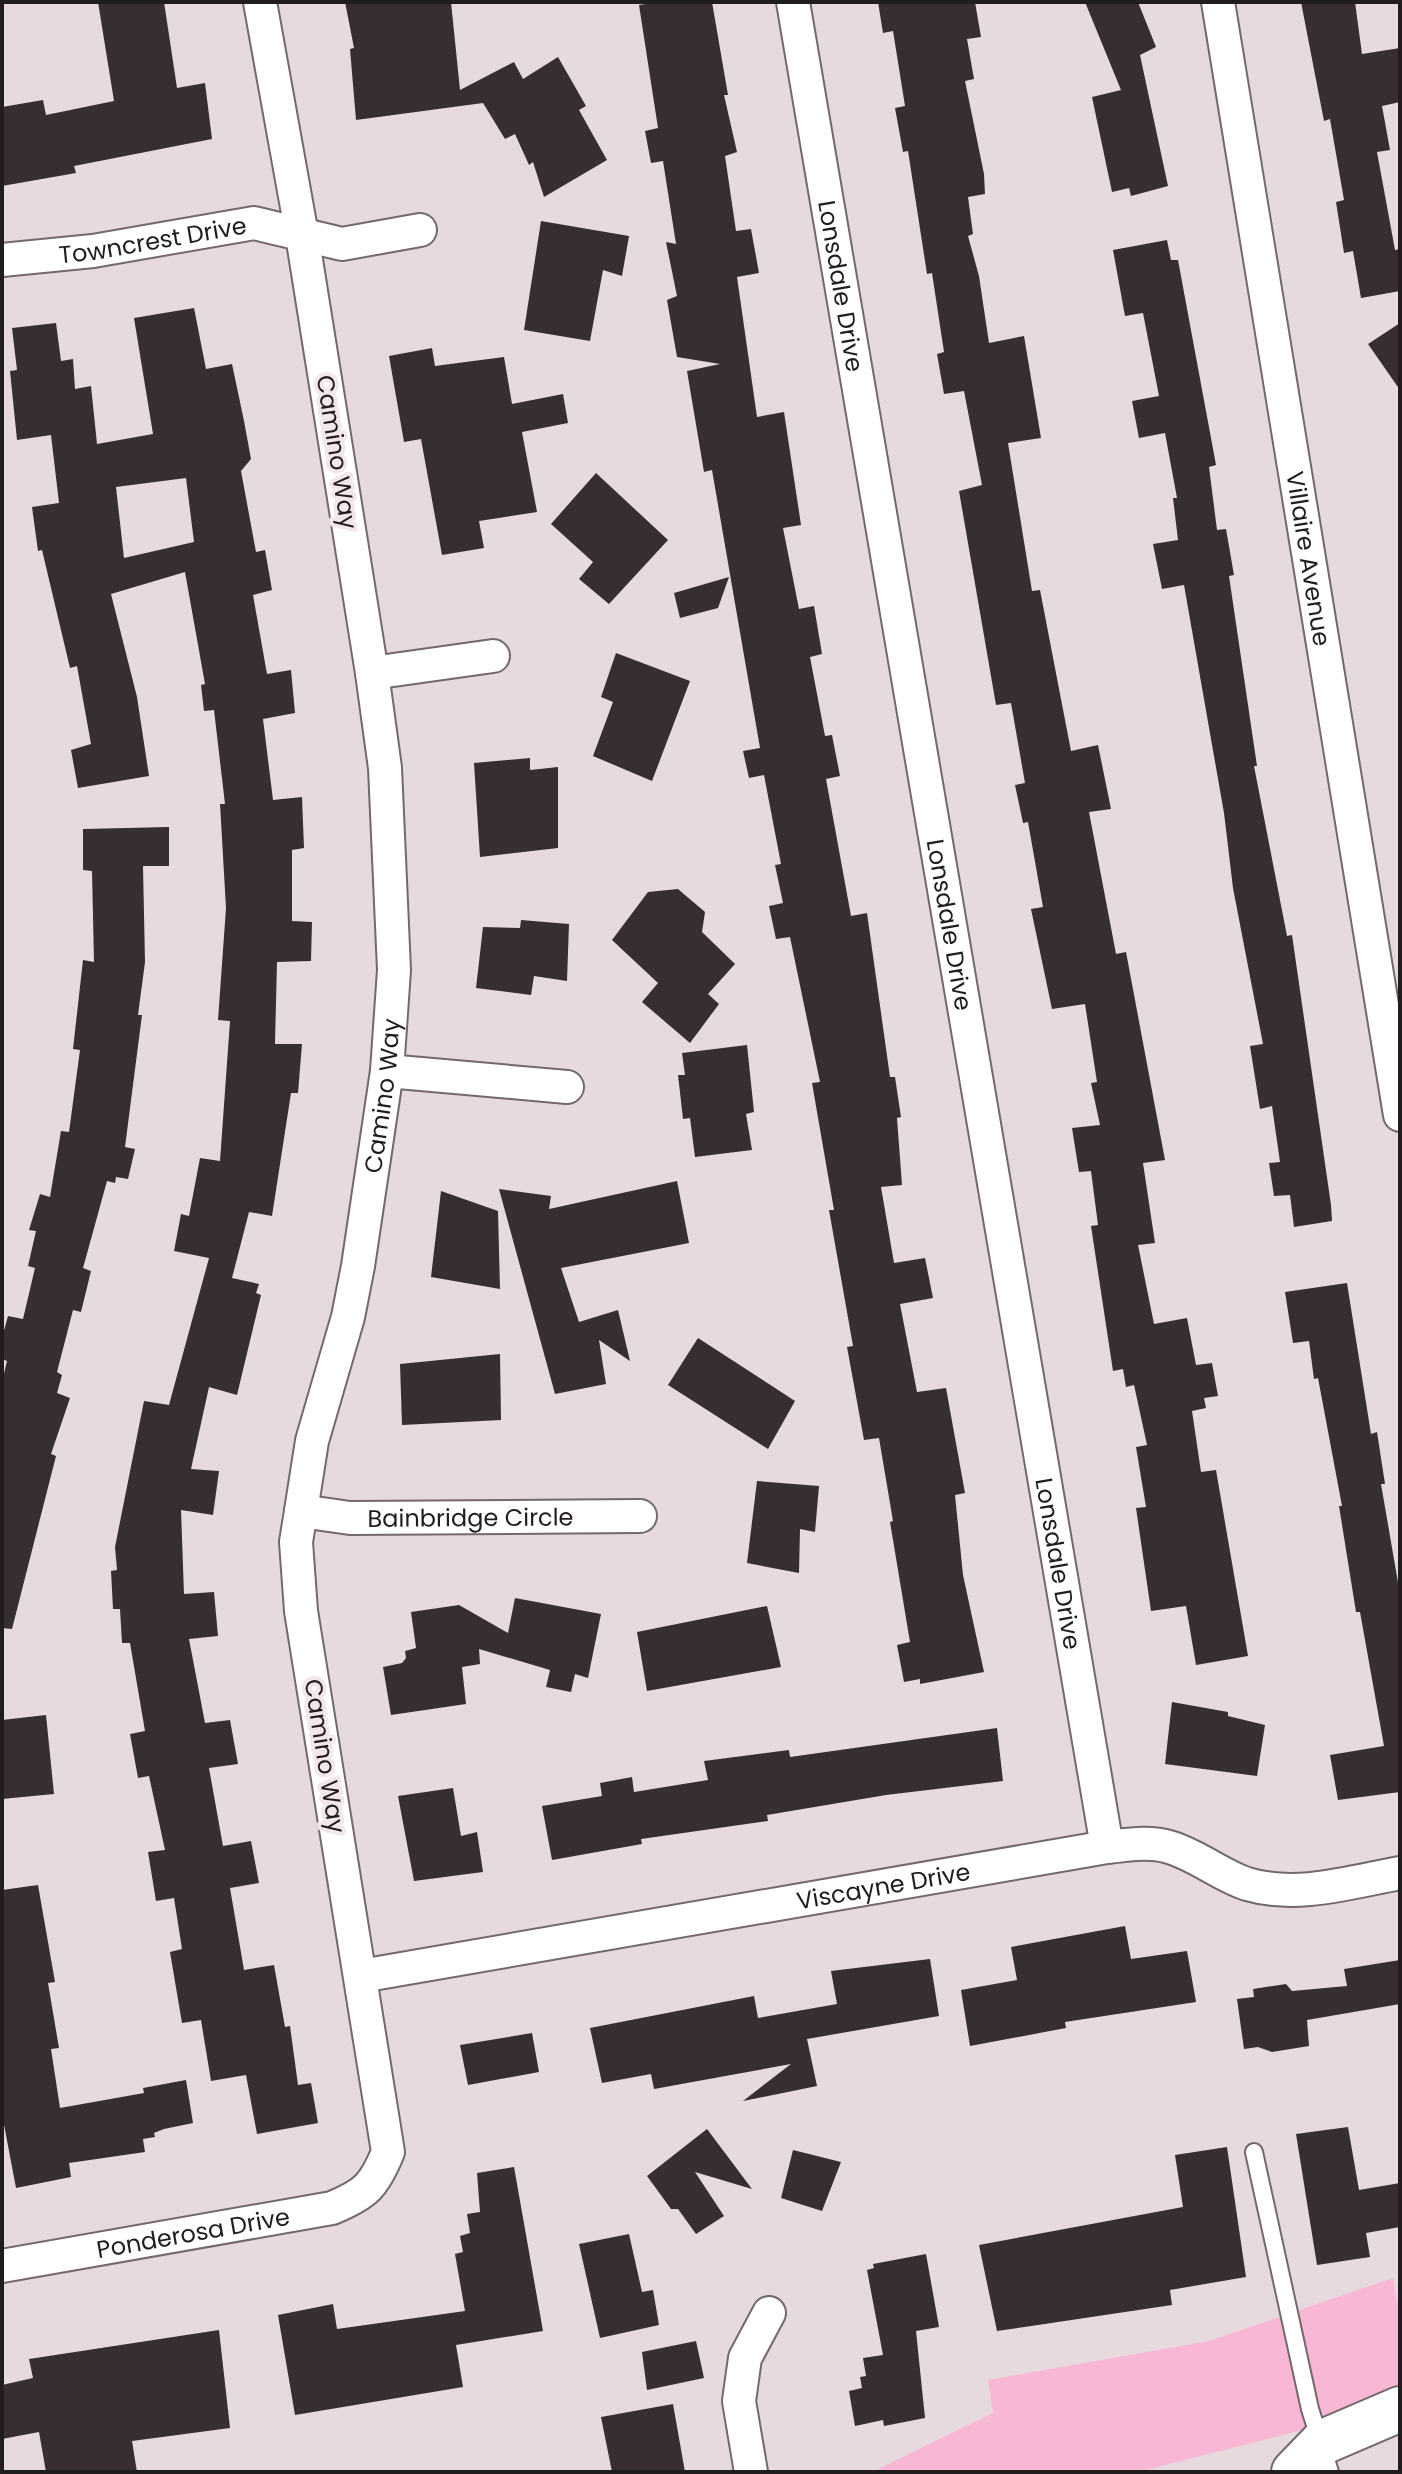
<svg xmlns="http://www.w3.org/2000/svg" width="1402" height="2474" viewBox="0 0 1402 2474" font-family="Poppins,sans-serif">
  <rect width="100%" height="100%" fill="#e7dadf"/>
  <path fill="#f8b7d4" d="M 1393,2278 L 1400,2316 L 1400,2391 L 1302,2430 L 1138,2472 L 872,2472 L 993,2413 L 988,2380 L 1209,2341 Z"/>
  <path fill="#372e32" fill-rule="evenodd" d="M 98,2 L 164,2 L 177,88 L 205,83 L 212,139 L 74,166 L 76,173 L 2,186 L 2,107 L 43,100 L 46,115 L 114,101 Z
    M 345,2 L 451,2 L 460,90 L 514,62 L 523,79 L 558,57 L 586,106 L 579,110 L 607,160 L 544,197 L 533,162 L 529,165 L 515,134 L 505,139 L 483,103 L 356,120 L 350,49 L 354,48 Z
    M 658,2 L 712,2 L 728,95 L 724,95 L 737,152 L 725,156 L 736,231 L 751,229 L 759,273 L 737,277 L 757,417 L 784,412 L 801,525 L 783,528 L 799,609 L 814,606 L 822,654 L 810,657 L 825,736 L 832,735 L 840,776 L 826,779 L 851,916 L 867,913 L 890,1077 L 895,1077 L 901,1117 L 897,1118 L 902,1185 L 881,1187 L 894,1263 L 925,1258 L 933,1298 L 900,1304 L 917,1392 L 946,1388 L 965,1493 L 955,1495 L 963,1575 L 984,1672 L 920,1684 L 920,1679 L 904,1682 L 897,1645 L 910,1642 L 890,1522 L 893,1521 L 879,1438 L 864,1440 L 847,1347 L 853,1346 L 829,1210 L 834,1210 L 812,1083 L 820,1082 L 790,937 L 776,939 L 769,906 L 783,903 L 775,865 L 781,864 L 764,775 L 749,778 L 743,751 L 760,748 L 712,470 L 704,472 L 687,371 L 720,364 L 677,357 L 667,300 L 677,296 L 666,242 L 676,244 L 663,161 L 651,163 L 645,131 L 658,128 L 639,5 Z
    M 878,2 L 975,2 L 981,37 L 967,39 L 974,79 L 965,81 L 984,174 L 985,194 L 968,197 L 973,234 L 968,236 L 979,276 L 989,343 L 1024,336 L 1041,438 L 1008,443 L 1032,591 L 1040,590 L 1071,751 L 1098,745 L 1111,809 L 1089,812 L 1116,954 L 1126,952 L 1165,1160 L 1143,1163 L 1155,1243 L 1138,1245 L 1154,1324 L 1187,1318 L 1196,1365 L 1212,1363 L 1218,1396 L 1204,1398 L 1206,1408 L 1192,1411 L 1201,1472 L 1216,1470 L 1248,1656 L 1196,1665 L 1186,1606 L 1151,1611 L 1136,1508 L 1146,1507 L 1136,1447 L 1147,1445 L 1134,1385 L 1126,1387 L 1123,1369 L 1113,1371 L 1091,1226 L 1098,1225 L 1091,1171 L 1079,1172 L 1072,1128 L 1100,1125 L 1091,1083 L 1097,1082 L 1085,1004 L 1052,1009 L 1031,909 L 1043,907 L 1028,822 L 1023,823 L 1015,785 L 1025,783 L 1011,703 L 996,705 L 959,491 L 982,485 L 964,391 L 944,394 L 937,354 L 944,352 L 932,273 L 927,274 L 908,151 L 903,152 L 895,108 L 905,106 L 893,31 L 883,33 Z
    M 1085,2 L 1138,2 L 1156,47 L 1140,55 L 1168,186 L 1131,196 L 1129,188 L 1112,192 L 1092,97 L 1121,90 Z
    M 1301,2 L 1355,2 L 1362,54 L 1400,48 L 1400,102 L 1382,106 L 1390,150 L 1377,152 L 1395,250 L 1400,249 L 1400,291 L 1361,298 L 1353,251 L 1344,253 L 1336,202 L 1344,200 L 1330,119 L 1324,121 Z
    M 541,221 L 629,236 L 622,276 L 603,270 L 590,341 L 524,330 Z
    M 1167,240 L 1171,260 L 1178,260 L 1216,465 L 1209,467 L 1217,530 L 1226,529 L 1234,575 L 1229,576 L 1257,766 L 1254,766 L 1287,936 L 1292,935 L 1331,1205 L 1332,1221 L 1294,1227 L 1290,1195 L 1274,1196 L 1269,1163 L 1280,1162 L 1272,1106 L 1260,1109 L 1250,1046 L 1263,1044 L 1233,888 L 1224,813 L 1184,585 L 1162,589 L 1153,544 L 1178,540 L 1173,498 L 1177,498 L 1165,433 L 1139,438 L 1132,401 L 1159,396 L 1143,313 L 1125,316 L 1113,250 Z
    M 194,308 L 206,369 L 232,364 L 244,421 L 251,459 L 241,471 L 256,552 L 265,550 L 272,590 L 253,595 L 267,674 L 291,670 L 295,713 L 263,719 L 273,800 L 302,797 L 304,848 L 292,850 L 292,921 L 312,922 L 311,961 L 277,962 L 275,1044 L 302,1044 L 298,1093 L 291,1093 L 272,1216 L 249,1212 L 232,1278 L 259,1284 L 256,1293 L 261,1295 L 237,1395 L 209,1387 L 191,1469 L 219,1471 L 213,1515 L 181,1510 L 184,1594 L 214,1592 L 218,1636 L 189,1639 L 205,1723 L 230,1720 L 238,1764 L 209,1768 L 223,1846 L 251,1841 L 259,1883 L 230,1888 L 244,1970 L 274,1965 L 285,2027 L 290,2026 L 298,2085 L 311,2083 L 318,2123 L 257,2134 L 246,2075 L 211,2081 L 201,2020 L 182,2023 L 170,1952 L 182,1949 L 174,1898 L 156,1901 L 148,1852 L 165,1850 L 149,1776 L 138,1778 L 130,1734 L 145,1731 L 130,1643 L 122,1643 L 120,1609 L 113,1609 L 111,1571 L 117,1570 L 115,1547 L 144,1401 L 169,1405 L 209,1258 L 174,1251 L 181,1214 L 189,1216 L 200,1158 L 220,1161 L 230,1021 L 218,1020 L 226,908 L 220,804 L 225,804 L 214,710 L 204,711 L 201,685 L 205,684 L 185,572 L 111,594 L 137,697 L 149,776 L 78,788 L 71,750 L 91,744 L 77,666 L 70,668 L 42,550 L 38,551 L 32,507 L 59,503 L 51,435 L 17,440 L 10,371 L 17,370 L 12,328 L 56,323 L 61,361 L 73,359 L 75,389 L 91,386 L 97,444 L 153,434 L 134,318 ZM 186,478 L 194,542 L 124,558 L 116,487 Z
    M 1400,323 L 1400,390 L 1368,344 Z
    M 432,348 L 435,366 L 504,357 L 512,404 L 563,394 L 568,423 L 522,432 L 537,512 L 479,521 L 484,548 L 442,555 L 421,439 L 404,442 L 389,356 Z
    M 596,473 L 668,540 L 609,604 L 579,579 L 593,562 L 551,524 Z
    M 729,577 L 718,608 L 680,618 L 674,593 Z
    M 616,653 L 690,681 L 652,781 L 593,756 L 613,702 L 601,697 Z
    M 530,758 L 530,770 L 558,767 L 558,848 L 480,857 L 474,763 Z
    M 169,827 L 169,866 L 143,866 L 145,962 L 138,1015 L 142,1015 L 125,1147 L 135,1149 L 128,1179 L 116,1177 L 115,1183 L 107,1181 L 83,1268 L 91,1271 L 81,1312 L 73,1310 L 57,1372 L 62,1375 L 57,1393 L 70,1398 L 51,1454 L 56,1456 L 12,1629 L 2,1628 L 2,1382 L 7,1361 L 2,1359 L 2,1338 L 8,1316 L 23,1319 L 35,1268 L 28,1266 L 36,1231 L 29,1230 L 40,1194 L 50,1197 L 61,1131 L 69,1132 L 80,1050 L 73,1049 L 83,960 L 94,962 L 92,871 L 83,870 L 83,829 Z
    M 678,889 L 705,912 L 702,932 L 735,964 L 708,994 L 719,1004 L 690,1043 L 642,1002 L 658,983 L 612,940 L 648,892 Z
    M 521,920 L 569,924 L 567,981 L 534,976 L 531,995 L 476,988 L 483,927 L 520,928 Z
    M 747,1045 L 754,1112 L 746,1114 L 752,1150 L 695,1157 L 690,1118 L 683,1119 L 678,1075 L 685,1075 L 682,1053 Z
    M 677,1181 L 689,1243 L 561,1268 L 579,1322 L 618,1310 L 630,1361 L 599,1340 L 606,1384 L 555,1394 L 499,1189 L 551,1196 L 549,1209 Z
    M 441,1191 L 498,1211 L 500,1289 L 431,1277 Z
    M 1347,1283 L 1371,1434 L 1377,1432 L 1385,1484 L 1381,1484 L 1400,1594 L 1400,1792 L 1338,1800 L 1330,1755 L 1384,1746 L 1360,1612 L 1356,1612 L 1339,1506 L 1342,1506 L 1318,1378 L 1314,1379 L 1309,1341 L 1293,1343 L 1285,1292 Z
    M 698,1338 L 795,1401 L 768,1449 L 668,1385 Z
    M 500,1354 L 501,1420 L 402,1425 L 400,1364 Z
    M 757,1481 L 819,1486 L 815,1532 L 800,1529 L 799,1573 L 747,1563 Z
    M 515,1598 L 601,1614 L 588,1678 L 575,1674 L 571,1692 L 546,1687 L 550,1670 L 479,1649 L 480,1664 L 462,1667 L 466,1704 L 391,1715 L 383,1667 L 402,1663 L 406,1658 L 405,1651 L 416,1648 L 411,1612 L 459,1605 L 508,1633 Z
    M 767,1606 L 781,1667 L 647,1691 L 637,1632 Z
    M 1172,1702 L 1228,1712 L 1228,1716 L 1265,1725 L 1257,1776 L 1165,1764 Z
    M 46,1715 L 54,1794 L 2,1799 L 2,1720 Z
    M 997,1728 L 1003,1781 L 886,1795 L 767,1815 L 768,1821 L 641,1839 L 642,1844 L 552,1860 L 542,1806 L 602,1796 L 600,1783 L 632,1777 L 634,1792 L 708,1780 L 704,1761 L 789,1750 L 790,1757 Z
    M 453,1788 L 461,1836 L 477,1832 L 483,1872 L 414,1881 L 398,1796 Z
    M 38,1885 L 55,1982 L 48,1983 L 59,2048 L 51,2049 L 60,2108 L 144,2093 L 143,2088 L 186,2080 L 193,2123 L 164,2129 L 154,2133 L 155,2137 L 143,2139 L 145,2152 L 69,2163 L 71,2177 L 16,2188 L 2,2114 L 2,1890 Z
    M 1125,1926 L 1131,1959 L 1187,1951 L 1196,2002 L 1065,2022 L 1066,2028 L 970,2046 L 961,1990 L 1017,1980 L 1011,1947 Z
    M 930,1959 L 939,2016 L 807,2039 L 817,2086 L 743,2101 L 791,2064 L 654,2089 L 651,2074 L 602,2083 L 590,2028 L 754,1996 L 758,2018 L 837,2004 L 831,1971 Z
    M 1400,1960 L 1400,2004 L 1307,2020 L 1309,2046 L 1272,2052 L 1258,2047 L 1244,2049 L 1237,1999 L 1254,1997 L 1253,1989 L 1286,1984 L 1292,1991 L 1347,1986 L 1344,1969 Z
    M 532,2033 L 539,2072 L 468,2085 L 460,2045 Z
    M 1348,2127 L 1359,2190 L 1400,2183 L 1400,2227 L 1366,2233 L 1370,2257 L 1317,2265 L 1296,2134 Z
    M 707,2129 L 752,2189 L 695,2172 L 724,2216 L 696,2234 L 678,2209 L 671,2209 L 647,2176 Z
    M 1227,2147 L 1246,2277 L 1170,2290 L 1172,2305 L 997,2331 L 979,2245 L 1183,2207 L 1175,2155 Z
    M 793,2150 L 841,2162 L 822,2211 L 781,2198 Z
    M 514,2167 L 543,2331 L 456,2345 L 463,2387 L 295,2415 L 278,2315 L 333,2304 L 337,2329 L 465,2311 L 455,2254 L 463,2252 L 460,2236 L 470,2233 L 467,2214 L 480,2212 L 477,2173 Z
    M 629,2234 L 642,2292 L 653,2290 L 659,2325 L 600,2338 L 579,2244 Z
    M 926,2254 L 939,2327 L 916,2331 L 925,2418 L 884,2426 L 883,2420 L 855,2426 L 849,2391 L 862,2388 L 860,2377 L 866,2376 L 863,2358 L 883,2355 L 867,2270 L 874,2268 L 873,2264 Z
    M 219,2330 L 230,2428 L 132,2441 L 137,2472 L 46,2472 L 39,2432 L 2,2439 L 2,2385 L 33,2378 L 29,2359 Z
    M 696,2341 L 704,2378 L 647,2390 L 642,2352 Z
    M 673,2404 L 685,2472 L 612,2472 L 601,2417 Z"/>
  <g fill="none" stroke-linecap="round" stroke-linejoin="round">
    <defs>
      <path id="lane" d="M 1254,2152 L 1310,2409 L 1330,2472"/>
      <g id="street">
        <path id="s1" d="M 793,2 L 1107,1847"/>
        <path id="s2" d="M 1218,2 C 1281,373 1337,744 1400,1115"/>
        <path id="s3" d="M 2,260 L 93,251 L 254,223 L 342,244 L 420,230"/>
        <path d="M 372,673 L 493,656"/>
        <path d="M 387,1071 L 567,1087"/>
        <path id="s4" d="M 301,1511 L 350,1518 L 640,1516"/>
        <path id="s5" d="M 361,1976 L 1107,1847 C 1127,1845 1149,1841 1169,1847 C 1197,1855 1220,1875 1247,1884 C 1297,1899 1351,1882 1400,1873"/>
        <path id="s6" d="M 2,2266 L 332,2208 C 366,2194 374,2186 388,2152 L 301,1611 L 296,1542 L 301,1511 L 312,1441 L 348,1317 L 358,1266 L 387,1071 L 394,970 L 385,768 L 372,673 L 302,235 L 260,2"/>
        <path d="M 751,2472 L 739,2401 L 745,2358 L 769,2313"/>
      </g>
      <path id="primary" d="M 1294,2472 L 1323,2442 L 1400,2409"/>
    </defs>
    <use href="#lane" stroke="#73686c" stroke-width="20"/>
    <use href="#street" stroke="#73686c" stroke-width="36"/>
    <use href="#primary" stroke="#73686c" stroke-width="48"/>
    <use href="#lane" stroke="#fff" stroke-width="16"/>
    <use href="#street" stroke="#fff" stroke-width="32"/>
    <use href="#primary" stroke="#fff" stroke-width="44"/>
  </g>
  <g text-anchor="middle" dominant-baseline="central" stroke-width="8" stroke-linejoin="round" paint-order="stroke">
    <g font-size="24" fill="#211c1e" stroke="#f4e7ec">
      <text stroke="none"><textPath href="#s3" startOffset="152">Towncrest Drive</textPath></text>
      <text stroke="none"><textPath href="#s1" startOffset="288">Lonsdale Drive</textPath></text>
      <text transform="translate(337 452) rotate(81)">Camino Way</text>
      <text stroke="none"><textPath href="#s2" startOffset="564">Villaire Avenue</textPath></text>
      <text stroke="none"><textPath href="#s1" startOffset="936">Lonsdale Drive</textPath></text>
      <text stroke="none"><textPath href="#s6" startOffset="1490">Camino Way</textPath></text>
      <text stroke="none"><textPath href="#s4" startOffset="170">Bainbridge Circle</textPath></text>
      <text stroke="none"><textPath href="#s1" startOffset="1584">Lonsdale Drive</textPath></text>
      <text transform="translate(325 1756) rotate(81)">Camino Way</text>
      <text stroke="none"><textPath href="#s5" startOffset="530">Viscayne Drive</textPath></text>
      <text stroke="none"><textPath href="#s6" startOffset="194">Ponderosa Drive</textPath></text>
    </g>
  </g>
  <rect width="1402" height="2474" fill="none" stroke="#211c1e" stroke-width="8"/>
</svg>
